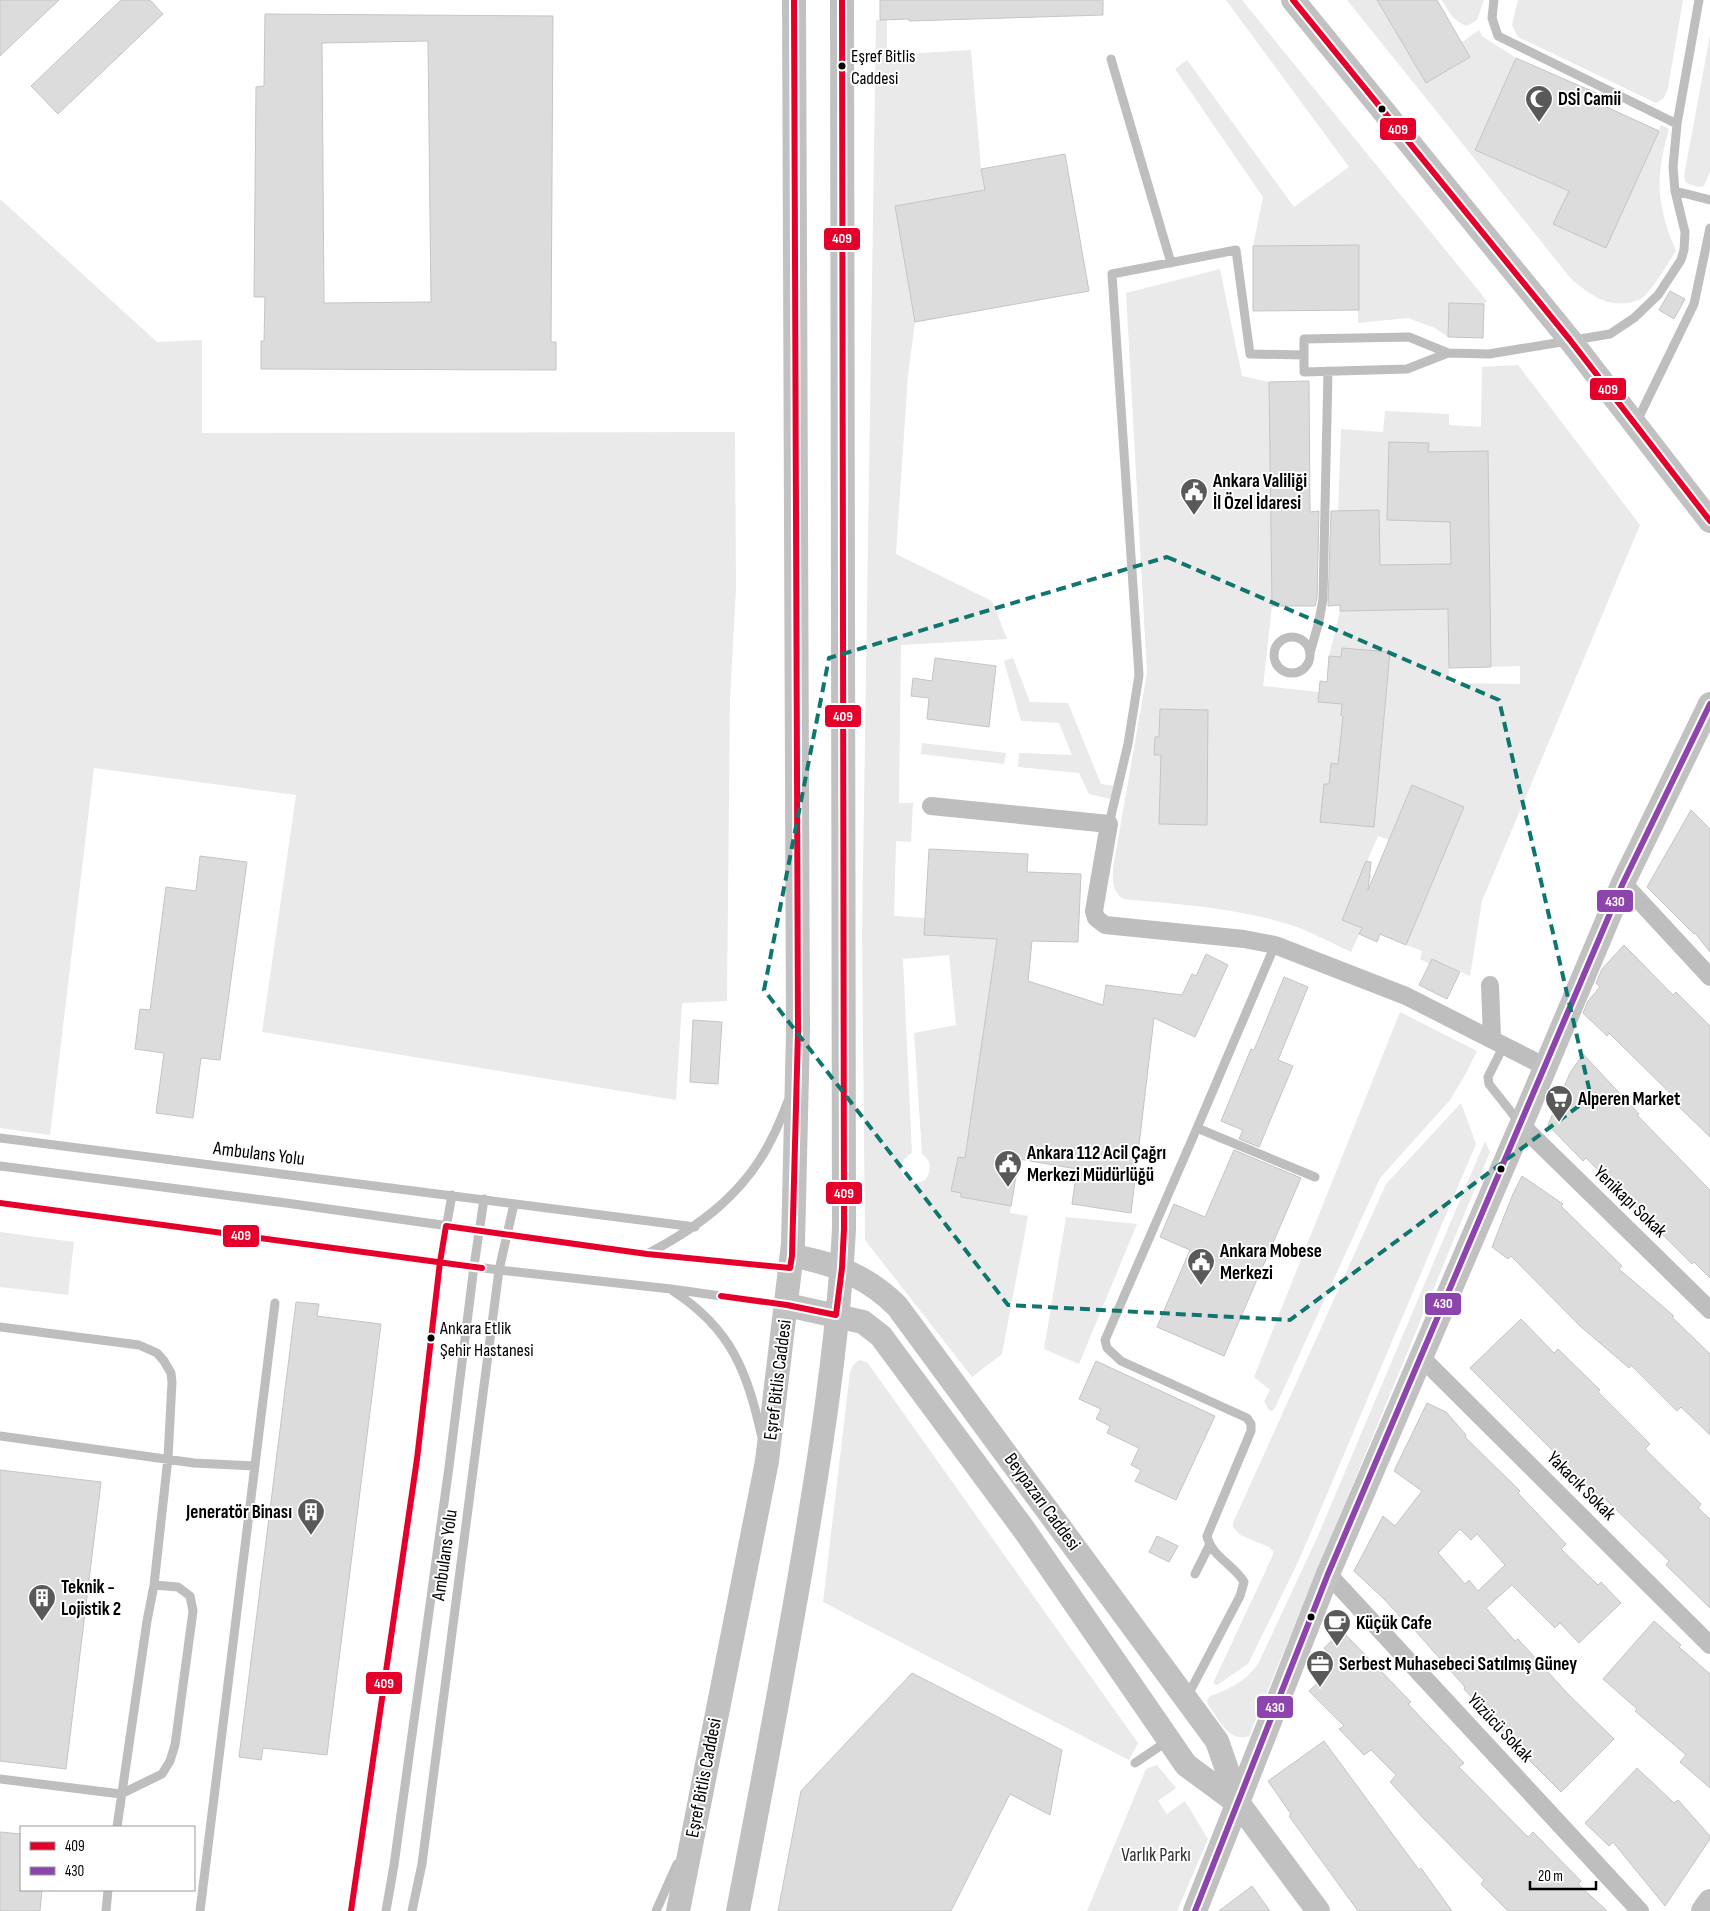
<svg xmlns="http://www.w3.org/2000/svg" width="1710" height="1911" viewBox="0 0 1710 1911" font-family="'Sofia Sans Condensed',sans-serif">
  <rect width="100%" height="100%" fill="#fff"/>
  <path fill="#eaeaea" fill-rule="evenodd" d="M 1226,0 L 1242,0 L 1487,301 L 1484,304 L 1449,303 L 1448,337 L 1435,328 L 1408,318 L 1358,323 L 1359,245 L 1253,246 L 1263,197 L 1175,69 L 1187,60 L 1294,207 L 1349,167 Z
    M 1347,0 L 1377,0 L 1426,83 L 1470,57 L 1462,42 L 1479,30 L 1482,36 L 1516,58 L 1476,150 L 1569,191 L 1554,224 L 1659,131 L 1661,125 L 1669,129 C 1655,179 1656,203 1676,251 C 1668,263 1652,291 1642,298 C 1638,301 1632,302 1627,303 C 1603,306 1589,293 1572,280 Z
    M 1442,0 L 1484,0 L 1477,20 L 1467,26 C 1454,22 1448,11 1442,0 Z
    M 1518,0 L 1683,0 L 1668,88 L 1664,98 L 1656,103 L 1518,37 L 1512,25 Z
    M 876,20 L 887,20 L 887,55 L 971,50 L 981,169 L 985,190 L 895,206 L 915,322 L 908,375 L 896,554 L 992,601 L 1007,639 L 901,645 L 899,803 L 913,803 L 911,842 L 896,841 L 894,916 L 925,918 L 925,935 L 997,939 L 965,1158 L 957,1157 L 951,1191 L 961,1193 L 961,1197 L 1011,1206 L 1010,1213 L 1028,1216 L 1002,1354 L 972,1377 L 865,1240 L 862,934 ZM 949,955 L 956,1025 L 914,1033 L 922,1154 C 932,1161 932,1171 925,1180 C 904,1191 891,1164 912,1153 L 903,959 Z
    M 1710,35 L 1710,172 L 1704,186 L 1698,187 L 1686,183 L 1684,176 Z
    M 0,199 L 157,342 L 202,340 L 202,433 L 735,432 L 736,587 L 730,700 L 727,1001 L 682,1003 L 676,1100 L 262,1032 L 296,795 L 94,768 L 50,1135 L 0,1128 Z
    M 1220,269 L 1242,376 L 1269,382 L 1272,606 L 1263,686 L 1319,692 L 1342,704 L 1341,715 L 1347,716 L 1340,742 L 1338,764 L 1331,763 L 1329,784 L 1324,784 L 1321,822 L 1374,827 L 1390,653 L 1341,657 L 1329,656 L 1340,611 L 1448,609 L 1449,683 L 1520,684 L 1520,666 L 1491,667 L 1488,451 L 1449,452 L 1451,564 L 1380,565 L 1338,511 L 1341,429 L 1383,432 L 1385,411 L 1449,414 L 1449,425 L 1481,427 L 1482,367 L 1518,365 L 1640,525 L 1482,901 L 1470,976 L 1432,959 L 1430,964 L 1420,959 L 1422,951 L 1406,945 L 1464,807 L 1412,785 L 1389,840 L 1378,836 L 1363,871 L 1372,876 L 1367,888 L 1357,884 L 1342,919 L 1362,928 L 1351,952 C 1331,943 1310,931 1288,924 C 1236,908 1177,904 1123,899 C 1111,890 1113,881 1113,868 L 1147,673 L 1126,293 Z
    M 1013,658 L 1030,702 L 1068,703 L 1101,784 L 1114,786 L 1111,799 L 1089,794 L 1079,773 L 1018,767 L 1019,753 L 1072,755 L 1059,723 L 1021,721 L 1004,661 Z
    M 922,743 L 1006,753 L 1004,764 L 921,754 Z
    M 1400,1012 L 1477,1051 L 1465,1075 L 1450,1100 L 1380,1178 L 1275,1408 L 1272,1411 L 1269,1410 L 1264,1401 L 1270,1390 L 1254,1377 Z
    M 1461,1103 L 1476,1144 L 1299,1560 L 1248,1664 L 1217,1685 L 1214,1684 L 1214,1681 L 1273,1555 L 1273,1551 L 1269,1547 L 1240,1535 L 1233,1527 L 1233,1523 L 1386,1184 Z
    M 1485,1141 L 1490,1152 L 1249,1736 C 1228,1743 1220,1720 1208,1705 L 1207,1700 L 1210,1696 C 1229,1690 1248,1680 1259,1662 L 1317,1538 Z
    M 1066,1217 L 1137,1224 L 1079,1364 L 1044,1349 Z
    M 0,1232 L 74,1242 L 68,1295 L 0,1287 Z
    M 859,1360 L 867,1362 L 1138,1743 L 1129,1760 L 823,1602 L 850,1372 L 853,1365 Z
    M 1157,1765 L 1176,1788 L 1158,1801 L 1167,1814 L 1185,1801 L 1208,1839 L 1177,1911 L 1087,1911 L 1146,1769 Z"/>
  <path fill="#dcdcdc" stroke="#c5c5c5" fill-rule="evenodd" d="M 0,0 L 59,0 L 0,56 Z
    M 121,0 L 150,0 L 163,14 L 58,114 L 31,86 Z
    M 880,0 L 1103,0 L 1103,15 L 909,21 L 909,19 L 880,20 Z
    M 1377,0 L 1437,0 L 1470,57 L 1426,83 Z
    M 265,14 L 553,16 L 551,342 L 556,342 L 556,370 L 261,369 L 261,341 L 264,341 L 265,297 L 254,297 L 256,87 L 264,86 ZM 428,41 L 431,302 L 324,303 L 322,43 Z
    M 1516,58 L 1603,96 L 1600,104 L 1659,131 L 1606,248 L 1553,224 L 1569,191 L 1475,150 Z
    M 1065,154 L 1089,291 L 915,322 L 895,206 L 985,190 L 981,169 Z
    M 1359,245 L 1359,310 L 1253,311 L 1253,246 Z
    M 1670,291 L 1685,299 L 1674,319 L 1659,310 Z
    M 1449,303 L 1484,304 L 1483,338 L 1448,337 Z
    M 1309,381 L 1310,512 L 1319,511 L 1317,598 L 1315,606 L 1272,606 L 1269,382 Z
    M 1389,442 L 1429,443 L 1428,452 L 1488,451 L 1491,667 L 1449,668 L 1448,609 L 1340,611 L 1340,605 L 1328,606 L 1331,511 L 1379,510 L 1380,565 L 1451,564 L 1450,522 L 1387,520 Z
    M 1342,648 L 1390,652 L 1374,827 L 1320,822 L 1324,784 L 1329,784 L 1331,763 L 1338,764 L 1343,716 L 1341,715 L 1342,704 L 1318,702 L 1320,681 L 1327,682 L 1329,656 L 1341,657 Z
    M 935,658 L 996,666 L 989,727 L 927,719 L 929,698 L 911,696 L 913,678 L 932,681 Z
    M 1160,709 L 1208,710 L 1207,825 L 1159,824 L 1161,755 L 1154,755 L 1155,737 L 1159,737 Z
    M 1412,785 L 1464,807 L 1406,945 L 1380,934 L 1377,942 L 1359,934 L 1362,928 L 1342,920 L 1366,861 L 1371,862 L 1368,890 Z
    M 1691,810 L 1710,829 L 1710,952 L 1695,933 L 1694,934 L 1647,887 Z
    M 929,849 L 1028,854 L 1027,872 L 1081,874 L 1078,942 L 1032,941 L 1028,981 L 1103,1005 L 1106,985 L 1182,995 L 1192,974 L 1196,976 L 1206,954 L 1228,965 L 1195,1037 L 1154,1018 L 1131,1213 L 1072,1204 L 1077,1169 L 1019,1159 L 1011,1206 L 961,1197 L 961,1193 L 951,1191 L 958,1157 L 965,1158 L 997,939 L 924,935 Z
    M 200,856 L 247,862 L 220,1060 L 201,1058 L 193,1118 L 156,1113 L 164,1053 L 135,1049 L 140,1009 L 150,1010 L 166,887 L 196,891 Z
    M 1624,945 L 1673,995 L 1676,992 L 1710,1026 L 1710,1137 L 1675,1103 L 1678,1101 L 1609,1033 L 1607,1036 L 1583,1013 L 1588,1001 L 1600,987 L 1596,983 L 1602,969 Z
    M 1432,959 L 1460,972 L 1447,999 L 1419,985 Z
    M 1284,977 L 1308,987 L 1278,1060 L 1293,1066 L 1259,1147 L 1239,1139 L 1243,1130 L 1221,1121 L 1251,1049 L 1254,1050 Z
    M 693,1020 L 722,1022 L 718,1084 L 690,1082 Z
    M 1583,1054 L 1639,1114 L 1637,1115 L 1710,1190 L 1710,1278 L 1694,1262 L 1692,1264 L 1586,1158 L 1583,1161 L 1548,1125 L 1570,1073 Z
    M 1234,1150 L 1301,1178 L 1224,1356 L 1157,1327 L 1190,1250 L 1160,1237 L 1174,1204 L 1205,1217 Z
    M 1522,1176 L 1563,1204 L 1561,1206 L 1622,1266 L 1619,1269 L 1674,1316 L 1672,1317 L 1710,1354 L 1710,1435 L 1681,1407 L 1677,1411 L 1631,1365 L 1629,1368 L 1580,1326 L 1511,1256 L 1508,1259 L 1492,1247 L 1513,1194 Z
    M 296,1302 L 319,1304 L 317,1316 L 381,1324 L 327,1755 L 263,1748 L 261,1760 L 239,1757 Z
    M 1521,1319 L 1554,1353 L 1558,1349 L 1600,1390 L 1598,1392 L 1650,1444 L 1645,1449 L 1701,1504 L 1698,1508 L 1710,1519 L 1710,1608 L 1666,1565 L 1669,1561 L 1601,1495 L 1597,1498 L 1555,1457 L 1557,1455 L 1470,1368 Z
    M 1096,1361 L 1215,1416 L 1176,1500 L 1135,1481 L 1141,1470 L 1131,1465 L 1139,1448 L 1107,1433 L 1110,1426 L 1096,1419 L 1101,1409 L 1079,1399 Z
    M 1427,1403 L 1446,1412 L 1466,1435 L 1465,1437 L 1520,1491 L 1518,1493 L 1566,1544 L 1561,1549 L 1598,1585 L 1601,1582 L 1621,1603 L 1579,1643 L 1560,1623 L 1555,1628 L 1512,1585 L 1486,1608 L 1515,1641 L 1518,1639 L 1568,1694 L 1614,1739 L 1561,1792 L 1515,1746 L 1516,1745 L 1464,1689 L 1465,1687 L 1405,1619 L 1403,1620 L 1385,1600 L 1354,1571 L 1383,1516 L 1395,1526 L 1422,1491 L 1394,1471 ZM 1460,1529 L 1471,1540 L 1477,1534 L 1505,1565 L 1478,1591 L 1469,1580 L 1465,1584 L 1438,1553 Z
    M 0,1470 L 101,1482 L 66,1769 L 0,1761 Z
    M 1157,1536 L 1178,1546 L 1169,1562 L 1149,1552 Z
    M 1654,1621 L 1681,1645 L 1679,1647 L 1710,1674 L 1710,1788 L 1680,1762 L 1686,1755 L 1635,1711 L 1637,1709 L 1603,1679 Z
    M 1342,1631 L 1411,1702 L 1408,1704 L 1464,1763 L 1459,1767 L 1528,1837 L 1533,1832 L 1581,1881 L 1578,1884 L 1607,1911 L 1508,1911 L 1481,1884 L 1484,1880 L 1425,1820 L 1390,1782 L 1396,1775 L 1371,1750 L 1364,1755 L 1339,1729 L 1344,1726 L 1309,1691 L 1322,1679 L 1317,1674 L 1333,1658 L 1324,1648 Z
    M 912,1673 L 1062,1750 L 1050,1815 L 1010,1794 L 951,1911 L 778,1911 L 801,1791 Z
    M 1324,1741 L 1419,1870 L 1421,1868 L 1452,1911 L 1358,1911 L 1289,1816 L 1291,1814 L 1268,1781 Z
    M 1637,1768 L 1674,1803 L 1678,1800 L 1710,1836 L 1710,1839 L 1665,1906 L 1613,1842 L 1609,1846 L 1585,1823 Z
    M 0,1832 L 21,1834 L 21,1890 L 42,1890 L 40,1911 L 0,1911 Z
    M 1252,1886 L 1270,1911 L 1219,1911 Z"/>
  <g fill="none" stroke-linecap="round" stroke-linejoin="round">
    <path stroke="#bebebe" stroke-width="9" d="M 1494,0 L 1492,18 L 1498,36 L 1677,124
      M 1111,59 L 1171,263
      M 1675,191 L 1710,200
      M 1448,353 L 1407,369 L 1304,372 L 1304,339 L 1409,337 L 1448,353 L 1489,354 L 1610,334 L 1634,318 L 1658,295 L 1681,260 L 1684,250 L 1685,232 L 1675,191 L 1673,167 L 1677,124 L 1699,0
      M 1636,423 L 1694,304 L 1710,228
      M1274 655a18 18 0 1 1 36 0a18 18 0 1 1-36 0Z
      M 1310,653 L 1319,621 L 1323,599 L 1328,371
      M 1109,824 L 1128,744 L 1139,675 L 1112,274 L 1236,250 L 1250,354 L 1304,355
      M 1504,1045 L 1488,1077 L 1489,1084 L 1519,1122
      M 1197,1128 L 1275,945
      M 0,1138 L 695,1227
      M 0,1166 L 286,1203 L 647,1254 L 788,1268
      M 0,1203 L 499,1270 L 671,1289 L 786,1305
      M 647,1254 C 699,1227 745,1193 771,1140 C 778,1127 783,1114 788,1101
      M 673,1291 C 732,1329 747,1372 762,1437
      M 0,1327 L 139,1345 L 157,1353 L 164,1361 L 171,1373 L 172,1382 L 168,1458 L 154,1585 L 147,1621 L 117,1827
      M 0,1436 L 194,1463 L 255,1466
      M 1195,1574 L 1209,1546
      M 1187,1697 L 1240,1596 L 1244,1582 C 1234,1565 1211,1556 1207,1536 L 1251,1431 L 1251,1424 L 1247,1418 L 1121,1361 L 1107,1348 L 1105,1340 L 1197,1128 L 1315,1177
      M 1135,1763 L 1169,1740
      M 0,1779 L 121,1794 L 162,1774 L 170,1761 L 175,1745 L 193,1611 L 190,1596 L 178,1587 L 154,1585
      M 106,1911 L 108,1890
      M 200,1911 L 275,1303
      M 351,1911 L 417,1459 L 440,1262 L 452,1195
      M 386,1911 L 394,1865 L 449,1467 L 474,1266 L 484,1199
      M 412,1911 L 422,1864 L 499,1270 L 514,1204
      M 656,1911 L 677,1864"/>
    <path stroke="#bebebe" stroke-width="18" d="M 931,806 L 1109,824 L 1094,911 L 1096,918 L 1105,925 L 1244,939 L 1275,945 L 1406,996 L 1546,1067
      M 1623,883 L 1710,977
      M 1490,985 L 1492,1038
      M 1521,1125 L 1710,1310
      M 1421,1357 L 1710,1645
      M 1328,1574 L 1640,1911"/>
    <path stroke="#c1c1c1" stroke-width="24" d="M 1293,0 L 1570,340 L 1710,521
      M 792,1256 C 833,1262 868,1277 897,1306 L 1217,1741 L 1239,1804
      M 787,1305 L 863,1322 L 881,1336 L 1025,1531 L 1186,1765 L 1239,1804 L 1318,1911
      M 678,1911 L 767,1461 L 793,1244 L 798,1032 L 794,0
      M 738,1911 C 760,1797 781,1684 801,1569 C 820,1457 838,1343 844,1229 L 842,0
      M 1195,1911 L 1328,1574 L 1521,1125 L 1623,883 L 1710,704
      M 1703,1911 L 1710,1901"/>
    <defs>
      <path id="bus-1" d="M 1293,0 L 1570,340 L 1710,521
        M 0,1203 L 482,1268
        M 721,1296 L 787,1305 L 836,1315 L 842,1268 L 844,1229 L 842,0
        M 351,1911 L 417,1459 L 440,1262 L 446,1226 L 647,1254 L 790,1268 L 792,1256 L 798,1032 L 794,0"/>
      <path id="bus-2" d="M 1195,1911 L 1328,1574 L 1623,883 L 1710,704"/>
    </defs>
    <use href="#bus-1" stroke="#fff" stroke-width="10"/>
    <use href="#bus-2" stroke="#fff" stroke-width="10"/>
    <use href="#bus-1" stroke="#e4002b" stroke-width="6"/>
    <use href="#bus-2" stroke="#8e44ad" stroke-width="6"/>
  </g>
  <path fill="none" stroke="#0f766e" stroke-width="4" stroke-dasharray="10 6" stroke-linejoin="round" d="M 1167,557 L 1499,700 L 1591,1097 L 1290,1320 L 1008,1305 L 764,990 L 829,658 Z"/>
  <defs>
    <symbol id="mosque-pin" viewBox="-11 -11 22 30"><path d="M0 17L-7.5 6A9.5 9.5 0 1 1 7.5 6Z" fill="#595959" stroke="#fff"/><path d="M3.5-4.9A6 6 0 1 0 3.5 4.9A5 5 0 1 1 3.5-4.9Z" fill="#fff"/></symbol>
    <symbol id="civic-pin" viewBox="-11 -11 22 30"><path d="M0 17L-7.5 6A9.5 9.5 0 1 1 7.5 6Z" fill="#595959" stroke="#fff"/><path d="M-.6-6.5H3V-4.5H.6V-3L4-1V1h2V6H-6V1h2V-1L-.6-3ZM-1.2 2.5V6h2.4V2.5Z" fill="#fff"/></symbol>
    <symbol id="supermarket-pin" viewBox="-11 -11 22 30"><path d="M0 17L-7.5 6A9.5 9.5 0 1 1 7.5 6Z" fill="#595959" stroke="#fff"/><path d="M-6-5.5h2.5l.6 2H6L4.5 2H-2.5L-4.4-4H-6ZM-1.5 3.2a1.3 1.3 0 1 0 .1 0ZM3 3.2a1.3 1.3 0 1 0 .1 0Z" fill="#fff"/></symbol>
    <symbol id="building-pin" viewBox="-11 -11 22 30"><path d="M0 17L-7.5 6A9.5 9.5 0 1 1 7.5 6Z" fill="#595959" stroke="#fff"/><path d="M-4-6H4V6H1V3H-1V6H-4ZM-2.5-4.3h1.7v1.8h-1.7ZM.8-4.3h1.7v1.8H.8ZM-2.5-1h1.7V.8h-1.7ZM.8-1h1.7V.8H.8Z" fill="#fff"/></symbol>
    <symbol id="cafe-pin" viewBox="-11 -11 22 30"><path d="M0 17L-7.5 6A9.5 9.5 0 1 1 7.5 6Z" fill="#595959" stroke="#fff"/><path d="M-5.5-4.5H6V0H3Q3 3.5 0 3.5H-2.5Q-5.5 3.5-5.5 0ZM3-3.2v2h1.7v-2ZM-6 4.5H4V6H-6Z" fill="#fff"/></symbol>
    <symbol id="office-pin" viewBox="-11 -11 22 30"><path d="M0 17L-7.5 6A9.5 9.5 0 1 1 7.5 6Z" fill="#595959" stroke="#fff"/><path d="M-6-3h4V-5.5h4V-3h4V5H-6ZM-1-4.5V-3h2v-1.5ZM-6 0V1H6V0Z" fill="#fff"/></symbol>
  </defs>
  <g fill-rule="evenodd">
    <use href="#mosque-pin" x="1523" y="83" width="32" height="43"/>
    <use href="#civic-pin" x="1178" y="476" width="32" height="43"/>
    <use href="#supermarket-pin" x="1543" y="1083" width="32" height="43"/>
    <use href="#civic-pin" x="992" y="1148" width="32" height="43"/>
    <use href="#civic-pin" x="1185" y="1246" width="32" height="43"/>
    <use href="#building-pin" x="295" y="1496" width="32" height="43"/>
    <use href="#building-pin" x="26" y="1582" width="32" height="43"/>
    <use href="#cafe-pin" x="1321" y="1607" width="32" height="43"/>
    <use href="#office-pin" x="1304" y="1648" width="32" height="43"/>
  </g>
  <g fill="#000" stroke="#fff" stroke-width="2">
    <circle cx="842" cy="66" r="4.5"/>
    <circle cx="1382" cy="109" r="4.5"/>
    <circle cx="1501" cy="1169" r="4.5"/>
    <circle cx="431" cy="1338" r="4.5"/>
    <circle cx="1311" cy="1617" r="4.5"/>
  </g>
  <g text-anchor="middle" dominant-baseline="central" stroke-width="4" stroke-linejoin="round" paint-order="stroke">
    <g font-size="18" fill="#000" stroke="#fff" text-anchor="start">
      <text x="851" y="56">Eşref Bitlis<tspan x="851" dy="22">Caddesi</tspan></text>
      <text x="440" y="1328">Ankara Etlik<tspan x="440" dy="22">Şehir Hastanesi</tspan></text>
    </g>
    <g font-size="19" font-weight="bold" fill="#000" stroke="#fff" text-anchor="start">
      <text x="1558" y="99">DSİ Camii</text>
      <text x="1213" y="481">Ankara Valiliği<tspan x="1213" dy="22">İl Özel İdaresi</tspan></text>
      <text x="1578" y="1099">Alperen Market</text>
      <text x="1027" y="1153">Ankara 112 Acil Çağrı<tspan x="1027" dy="22">Merkezi Müdürlüğü</tspan></text>
      <text x="1220" y="1251">Ankara Mobese<tspan x="1220" dy="22">Merkezi</tspan></text>
      <text x="292" y="1512" text-anchor="end">Jeneratör Binası</text>
      <text x="61" y="1587">Teknik -<tspan x="61" dy="22">Lojistik 2</tspan></text>
      <text x="1356" y="1623">Küçük Cafe</text>
      <text x="1339" y="1664">Serbest Muhasebeci Satılmış Güney</text>
    </g>
    <g font-size="19" fill="#000" stroke="#fff">
      <text transform="translate(259 1154) rotate(7)">Ambulans Yolu</text>
      <text transform="translate(1630 1202) rotate(44)">Yenikapı Sokak</text>
      <text transform="translate(778 1380) rotate(-83)">Eşref Bitlis Caddesi</text>
      <text transform="translate(1581 1486) rotate(45)">Yakacık Sokak</text>
      <text transform="translate(1042 1502) rotate(54)">Beypazarı Caddesi</text>
      <text transform="translate(445 1555) rotate(-82)">Ambulans Yolu</text>
      <text transform="translate(1500 1728) rotate(47)">Yüzücü Sokak</text>
      <text transform="translate(704 1778) rotate(-79)">Eşref Bitlis Caddesi</text>
    </g>
    <g font-size="19" fill="#2f2f2f" stroke="#fff">
      <text x="1156" y="1855">Varlık Parkı</text>
    </g>
  </g>
  <g stroke="#fff" stroke-width="2">
    <rect x="1379" y="117" width="38" height="24" rx="5" fill="#e4002b"/>
    <rect x="823" y="227" width="38" height="24" rx="5" fill="#e4002b"/>
    <rect x="1589" y="377" width="38" height="24" rx="5" fill="#e4002b"/>
    <rect x="824" y="704" width="38" height="24" rx="5" fill="#e4002b"/>
    <rect x="1596" y="889" width="38" height="24" rx="5" fill="#8e44ad"/>
    <rect x="825" y="1181" width="38" height="24" rx="5" fill="#e4002b"/>
    <rect x="222" y="1224" width="38" height="24" rx="5" fill="#e4002b"/>
    <rect x="1424" y="1292" width="38" height="24" rx="5" fill="#8e44ad"/>
    <rect x="365" y="1671" width="38" height="24" rx="5" fill="#e4002b"/>
    <rect x="1256" y="1695" width="38" height="24" rx="5" fill="#8e44ad"/>
  </g>
  <g font-size="14" text-anchor="middle" font-weight="bold" fill="#fff">
    <text x="1398" y="134">409</text>
    <text x="842" y="243">409</text>
    <text x="1608" y="394">409</text>
    <text x="843" y="721">409</text>
    <text x="1615" y="906">430</text>
    <text x="844" y="1198">409</text>
    <text x="241" y="1240">409</text>
    <text x="1443" y="1308">430</text>
    <text x="384" y="1688">409</text>
    <text x="1275" y="1712">430</text>
  </g>
  <rect x="20" y="1826" width="175" height="65" fill="#ffffff" stroke="#999999"/>
  <rect x="30" y="1842" width="25" height="8" fill="#e4002b" stroke="#999999"/>
  <text x="65" y="1851" font-size="15" fill="#000000">409</text>
  <rect x="30" y="1867" width="25" height="8" fill="#8e44ad" stroke="#999999"/>
  <text x="65" y="1876" font-size="15" fill="#000000">430</text>
  <path d="M1530 1881v8h66v-8" fill="none" stroke="#000000" stroke-width="2.5"/>
  <text x="1538" y="1881" font-size="15" fill="#000000" stroke="#ffffff" stroke-width="4" paint-order="stroke">20 m</text>
</svg>
